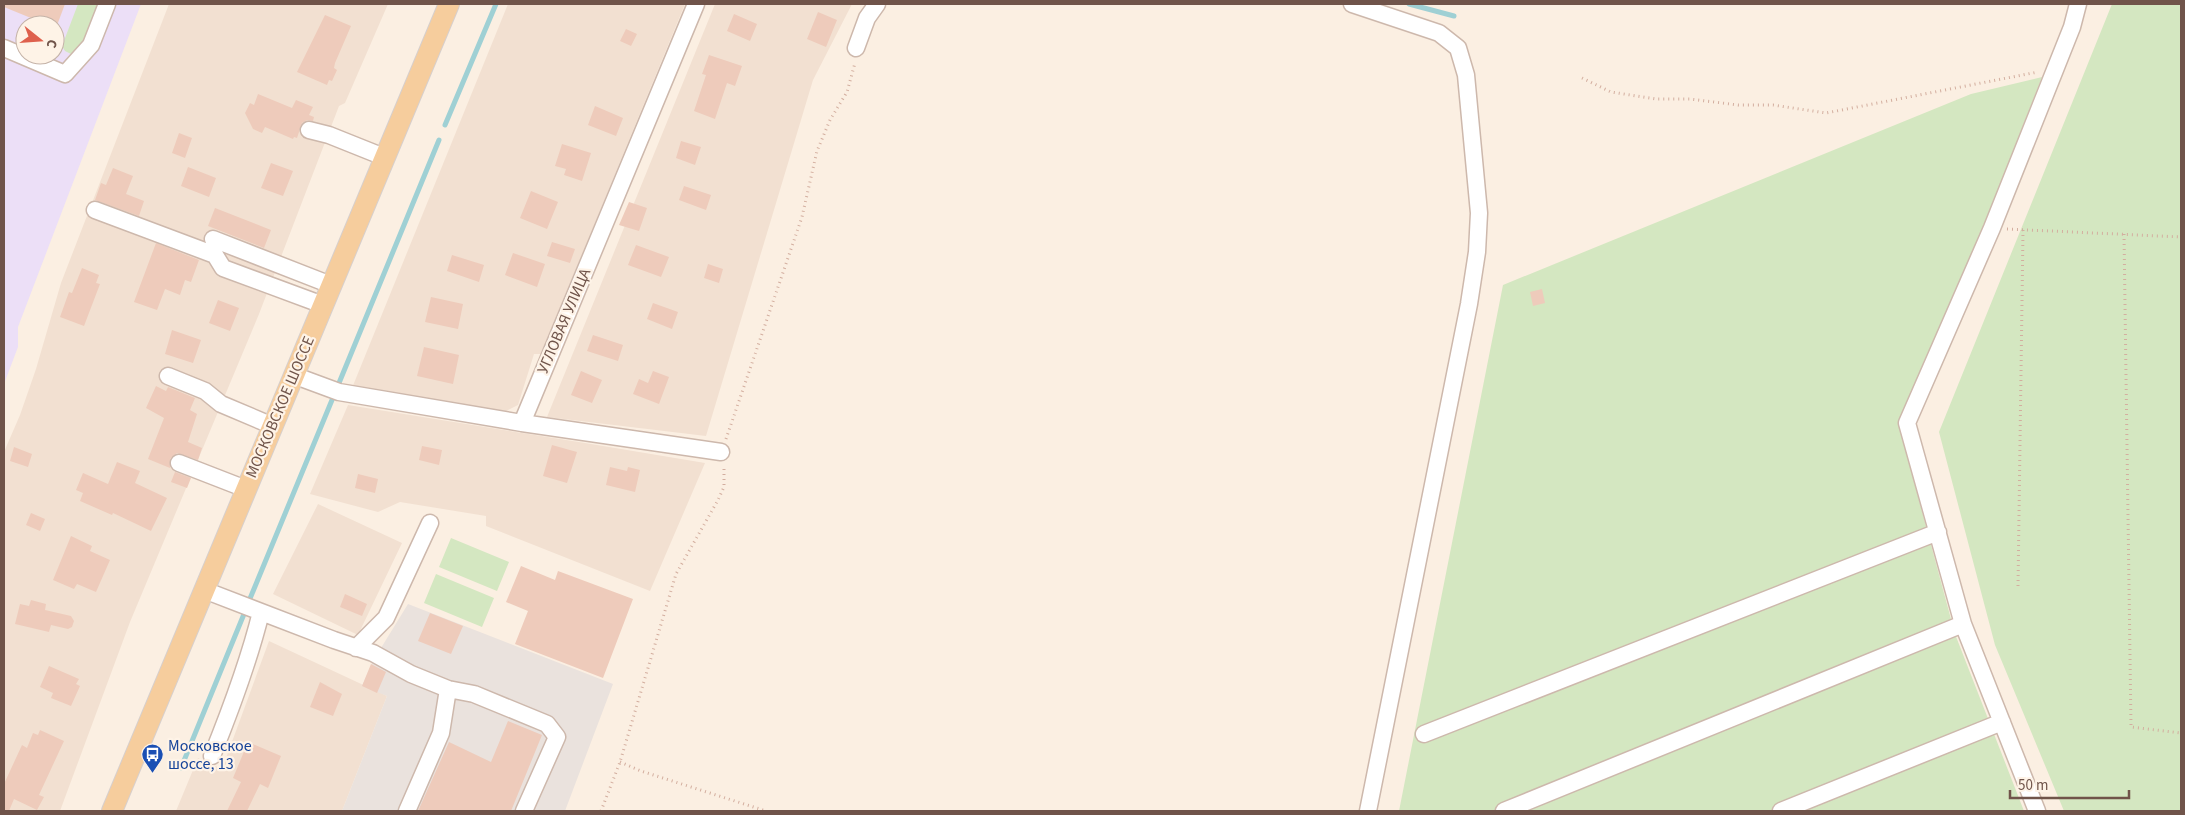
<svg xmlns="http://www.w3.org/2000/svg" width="2185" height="815" viewBox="0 0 2185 815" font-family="'Source Sans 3',sans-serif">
  <rect width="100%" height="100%" fill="#fbefe2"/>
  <path fill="#f2e0d1" d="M 169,4 L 388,4 L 345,103 L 339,106 L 259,314 L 130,622 L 60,811 L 4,811 L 4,452 L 20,415 L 36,369 L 61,283 Z
    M 508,4 L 685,4 L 541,354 L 534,354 L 518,405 L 506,411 L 352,388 Z
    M 715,4 L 852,4 L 813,80 L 706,436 L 547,417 Z
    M 348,405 L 585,443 L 705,463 L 650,591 L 486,526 L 486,516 L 400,502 L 378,512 L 310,494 Z
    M 318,504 L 402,543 L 358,635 L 273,594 Z
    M 269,641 L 387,696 L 342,811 L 176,811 L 198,758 L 222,769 Z"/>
  <path fill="#eae2dd" d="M 408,604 L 613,684 L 565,811 L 342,811 L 387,696 L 362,686 L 373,661 Z"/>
  <path fill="#ecdff7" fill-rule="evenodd" d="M 4,4 L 141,4 L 18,327 L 18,347 L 4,384 ZM 25,25 L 55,25 L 55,55 L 25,55 Z"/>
  <path fill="#d4e7c1" d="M 78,4 L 101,4 L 83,47 L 73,55 L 65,51 L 62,46 Z
    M 2112,4 L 2181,4 L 2181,811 L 2064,811 L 1995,645 L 1939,432 Z
    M 2042,77 L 1902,437 L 1955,634 L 2024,811 L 1399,811 L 1503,285 L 1971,94 Z
    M 451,538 L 509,562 L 497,591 L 439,567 Z
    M 436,574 L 494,598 L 482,627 L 424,603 Z"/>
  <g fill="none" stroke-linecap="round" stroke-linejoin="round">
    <path stroke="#9fd0d4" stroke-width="5" d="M 1409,4 L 1454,16
      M 445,125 L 496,4
      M 339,383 L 439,140
      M 249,601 L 332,400
      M 181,768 L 244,614"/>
  </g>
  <path fill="#eecbbb" d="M 4,4 L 65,4 L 56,28 L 55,25 L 48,25 L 4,7 Z
    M 818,12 L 837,20 L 826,47 L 807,39 Z
    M 734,14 L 757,24 L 750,41 L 727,31 Z
    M 325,15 L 351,26 L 335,63 L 334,68 L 337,70 L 332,81 L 329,80 L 327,85 L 297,72 Z
    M 626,29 L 637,34 L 631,46 L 620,41 Z
    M 709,55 L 742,66 L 735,86 L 727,83 L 715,119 L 694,111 L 706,75 L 702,74 Z
    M 258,94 L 292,108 L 296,100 L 313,107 L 309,115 L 314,117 L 313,121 L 307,120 L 302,123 L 297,138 L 294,137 L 293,139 L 265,127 L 262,133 L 253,129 L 245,113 L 250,103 L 254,105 Z
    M 595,106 L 623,118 L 616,136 L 588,125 Z
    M 179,133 L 192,138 L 185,158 L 172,153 Z
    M 681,141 L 701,147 L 695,165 L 676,158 Z
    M 562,144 L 591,153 L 582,181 L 564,175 L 566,169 L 555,166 Z
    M 271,163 L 293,171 L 283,196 L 261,188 Z
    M 188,167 L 216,178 L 209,197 L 181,186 Z
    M 113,168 L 133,176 L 126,194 L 144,201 L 139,216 L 95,200 L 101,183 L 106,185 Z
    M 684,186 L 711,195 L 706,210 L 679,200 Z
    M 531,191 L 558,202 L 547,229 L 520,218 Z
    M 629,202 L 647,208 L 639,231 L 619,225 Z
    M 215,208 L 271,230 L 264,248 L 208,226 Z
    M 552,242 L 575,249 L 570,263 L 547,256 Z
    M 156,243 L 199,260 L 191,282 L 185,280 L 180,295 L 165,289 L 157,310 L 134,302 Z
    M 636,245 L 669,257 L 661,277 L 628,265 Z
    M 513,253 L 545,264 L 537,287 L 505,275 Z
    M 452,255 L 484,265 L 479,282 L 447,271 Z
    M 708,264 L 723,269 L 719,283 L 704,278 Z
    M 82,268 L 99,275 L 96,283 L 100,284 L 84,326 L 60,317 L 69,292 L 72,293 Z
    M 1542,289 L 1545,303 L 1533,306 L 1530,292 Z
    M 431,297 L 463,304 L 458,329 L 425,322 Z
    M 218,300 L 239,308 L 230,331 L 209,323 Z
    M 653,303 L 678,312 L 672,329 L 647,319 Z
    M 172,330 L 201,340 L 193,363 L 165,354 Z
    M 593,335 L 623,345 L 618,361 L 587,351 Z
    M 424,347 L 459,355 L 453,384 L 417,376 Z
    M 581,371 L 602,380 L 592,403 L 571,395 Z
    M 653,371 L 669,377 L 659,404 L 633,394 L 639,379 L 648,383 Z
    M 156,386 L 166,391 L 168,387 L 195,398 L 190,410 L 197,414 L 188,442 L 202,448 L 198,460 L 177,453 L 170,459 L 170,468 L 148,459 L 164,418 L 146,408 Z
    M 552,445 L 577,452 L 567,483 L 543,476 Z
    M 422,446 L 442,450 L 439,465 L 419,460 Z
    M 14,447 L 32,454 L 28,467 L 10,461 Z
    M 117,462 L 140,471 L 135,483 L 167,498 L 151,531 L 113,513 L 112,515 L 80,501 L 83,493 L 76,490 L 83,473 L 108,484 Z
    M 610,467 L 627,471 L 628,467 L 640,470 L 635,492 L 606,485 Z
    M 175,472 L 191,478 L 187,488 L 171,482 Z
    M 358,474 L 378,479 L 375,493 L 355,488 Z
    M 31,513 L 45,519 L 40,531 L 26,525 Z
    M 71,536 L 92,546 L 90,551 L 110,560 L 96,592 L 77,584 L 74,589 L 53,580 Z
    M 521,566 L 555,580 L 558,571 L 633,599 L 603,678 L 515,644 L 528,611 L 506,602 Z
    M 345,594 L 367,604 L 362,616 L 340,607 Z
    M 31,600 L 46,604 L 45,610 L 71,616 L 74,621 L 72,627 L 68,629 L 51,625 L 49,632 L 15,624 L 20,604 L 29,606 Z
    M 430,613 L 463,626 L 451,654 L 418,641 Z
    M 371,664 L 386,672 L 377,693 L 362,686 Z
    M 49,666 L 79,679 L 76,684 L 80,686 L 71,706 L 51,698 L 53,693 L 40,687 Z
    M 320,682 L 342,694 L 333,716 L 310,707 Z
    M 508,721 L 542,735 L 511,811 L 418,811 L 449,742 L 491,762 Z
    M 40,730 L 64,741 L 39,795 L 44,797 L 37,810 L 14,799 L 9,811 L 4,811 L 4,784 L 22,745 L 27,748 L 33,733 L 38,735 Z
    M 248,742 L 281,756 L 268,788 L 260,784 L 247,811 L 227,811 L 241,782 L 233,778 Z"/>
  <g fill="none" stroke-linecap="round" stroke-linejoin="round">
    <defs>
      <path id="minor" d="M 1352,4 L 1439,33 L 1458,48 L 1466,75 L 1479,213 L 1477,252 L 1469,304 L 1368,811
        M 4,48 L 65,74 L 91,45 L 107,4
        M 856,48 L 867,18 L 877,4
        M 309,130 L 329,135 L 384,157
        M 95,210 L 215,255 L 223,268 L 323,305
        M 213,239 L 331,285
        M 293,375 L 339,392 L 522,423 L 696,4
        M 168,376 L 205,391 L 221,404 L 273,426
        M 522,423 L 721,452
        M 179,463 L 246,489
        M 204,590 L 334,640 L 373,653 L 411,674 L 448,689 L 474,694 L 547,724 L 557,737 L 524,811
        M 356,648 L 386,618 L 430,523
        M 1424,734 L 1938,532
        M 212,756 C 231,709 249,661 261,612
        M 407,811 L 441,733 L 448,689
        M 1504,811 L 1963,624
        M 1781,811 L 2002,722
        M 2037,811 L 1963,624 L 1907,423 L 1992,228 L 2072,27 L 2078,4"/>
      <path id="major" d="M 112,811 L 449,4"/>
    </defs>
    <use href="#minor" stroke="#cdb8ac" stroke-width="19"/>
    <use href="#major" stroke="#d7cfcc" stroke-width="22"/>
    <path stroke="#d3ae9f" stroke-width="3" stroke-dasharray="1 4" stroke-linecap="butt" d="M 1582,78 L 1611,92 L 1656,99 L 1690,99 L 1738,105 L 1773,105 L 1826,113 L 2038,72
      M 2007,229 L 2181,237
      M 2124,234 L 2131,727 L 2181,733
      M 726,439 L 802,217 L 817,151 L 830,120 L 847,92 L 855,63
      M 2018,586 L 2023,230
      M 620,762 L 641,771 L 766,811
      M 601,811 L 620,762 L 676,574 L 718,500 L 724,487 L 724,466"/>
    <use href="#minor" stroke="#fff" stroke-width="16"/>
    <use href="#major" stroke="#f6cd9d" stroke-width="20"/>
  </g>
  <defs>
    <symbol id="bus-pin" viewBox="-11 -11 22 30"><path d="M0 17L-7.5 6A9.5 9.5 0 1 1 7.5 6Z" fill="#1a4fb4" stroke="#fef3e7"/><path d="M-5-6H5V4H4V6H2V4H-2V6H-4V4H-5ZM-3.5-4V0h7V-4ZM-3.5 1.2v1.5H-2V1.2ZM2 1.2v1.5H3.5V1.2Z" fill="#fff"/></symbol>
  </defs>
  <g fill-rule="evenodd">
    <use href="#bus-pin" x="140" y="742" width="25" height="34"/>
  </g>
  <g text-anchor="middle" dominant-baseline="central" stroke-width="4.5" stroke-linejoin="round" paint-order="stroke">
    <g font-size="16" fill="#70544a" stroke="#fef3e7">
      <text transform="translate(564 321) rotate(-67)">УГЛОВАЯ УЛИЦА</text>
      <text transform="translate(280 407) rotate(-67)">МОСКОВСКОЕ ШОССЕ</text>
    </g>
    <g font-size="16" fill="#164399" stroke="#fef3e7" text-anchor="start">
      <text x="168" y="746">Московское<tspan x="168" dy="18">шоссе, 13</tspan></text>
    </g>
  </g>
  <rect width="2185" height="815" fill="none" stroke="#70544a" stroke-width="10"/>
  <g transform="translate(40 40) rotate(107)"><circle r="24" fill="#fef3e7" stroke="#c5b3a8"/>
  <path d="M0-4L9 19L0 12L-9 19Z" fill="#de604d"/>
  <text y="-8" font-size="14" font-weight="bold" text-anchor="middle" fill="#70544a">С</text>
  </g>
  <path d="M2010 790v8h119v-8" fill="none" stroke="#70544a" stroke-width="2.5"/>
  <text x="2018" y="790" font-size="15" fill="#70544a" stroke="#fef3e7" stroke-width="4" paint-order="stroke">50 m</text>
</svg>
